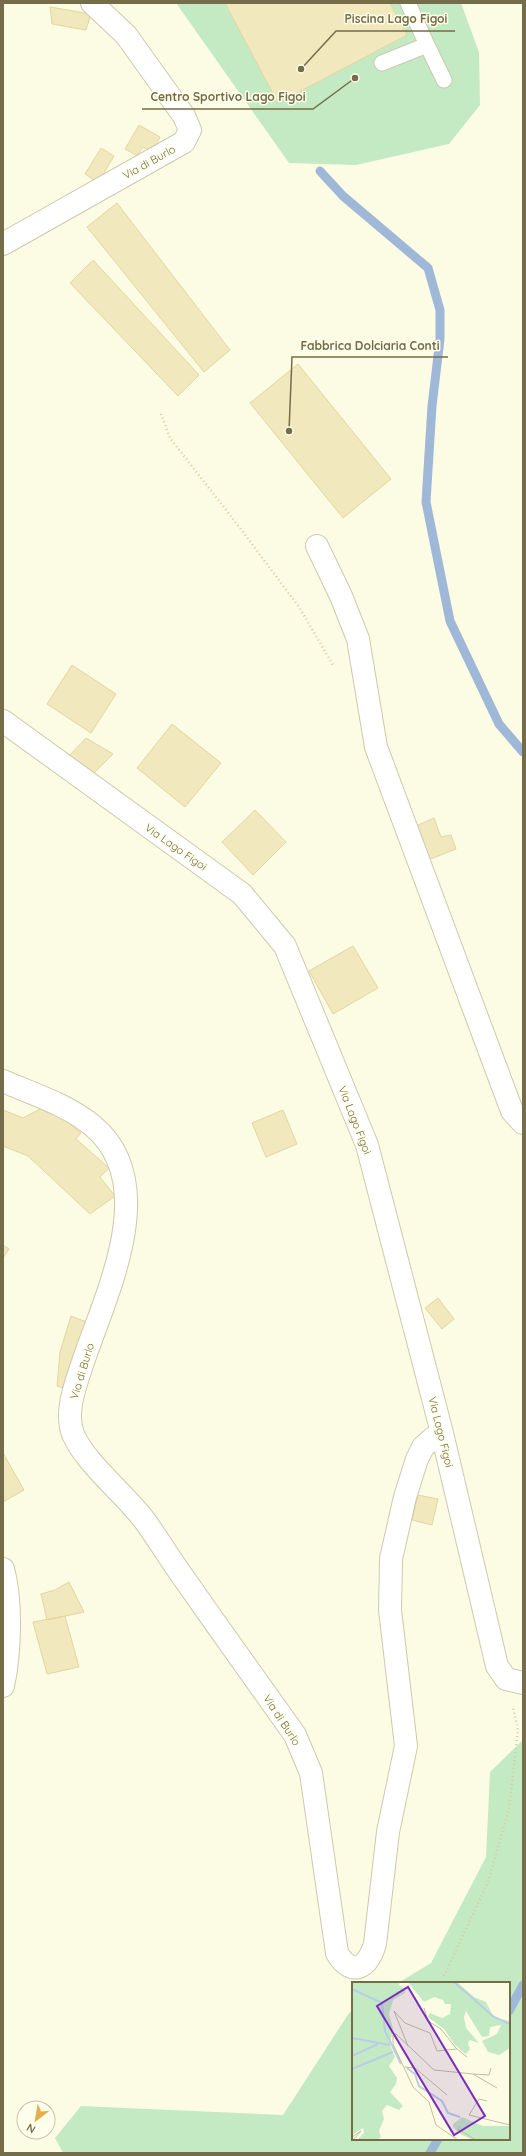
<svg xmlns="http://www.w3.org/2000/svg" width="526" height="2156" viewBox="0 0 526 2156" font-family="Quicksand,sans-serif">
  <rect width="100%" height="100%" fill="#fcfce5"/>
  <path fill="#c4eac4" d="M 176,3 L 461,3 L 479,52 L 480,105 L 449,144 L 356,165 L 289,163 Z
    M 523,1740 L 523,2153 L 63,2153 L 55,2138 L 81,2106 L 283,2115 L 349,2013 L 353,2010 L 353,2139 L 509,2139 L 509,1983 L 398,1983 L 431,1963 L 486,1857 L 490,1772 Z"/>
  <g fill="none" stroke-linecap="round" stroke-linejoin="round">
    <path stroke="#a0b8d8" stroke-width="9" d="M 320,171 L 343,196 L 428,268 L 440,310 L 440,339 L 432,406 L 426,502 L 450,621 L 499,724 L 523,752
      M 509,2011 L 523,1985
      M 430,2153 L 438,2139"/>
  </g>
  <path fill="#f2e8bd" stroke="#e4d69d" d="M 225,3 L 390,3 L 407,35 L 278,103 Z
    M 50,7 L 91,14 L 86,30 L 52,24 Z
    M 139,125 L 160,137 L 152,152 L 143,147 L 137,156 L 125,149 Z
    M 101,148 L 114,156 L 98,183 L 85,174 Z
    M 117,203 L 230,350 L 204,372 L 87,227 Z
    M 93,260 L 199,375 L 178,396 L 70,283 Z
    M 298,364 L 391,479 L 343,518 L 250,403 Z
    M 72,665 L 116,694 L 91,733 L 47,704 Z
    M 172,724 L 221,763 L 185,807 L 137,768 Z
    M 86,738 L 113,754 L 91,776 L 68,757 Z
    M 255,810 L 286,842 L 253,875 L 222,842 Z
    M 434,818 L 441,837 L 451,835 L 456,849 L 428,860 L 416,826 Z
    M 353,946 L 378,988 L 333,1014 L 309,971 Z
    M 46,1106 L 81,1133 L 76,1139 L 109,1168 L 100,1177 L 115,1196 L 90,1214 L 28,1156 L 3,1146 L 3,1110 L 23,1118 Z
    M 283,1110 L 297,1144 L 266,1157 L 252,1123 Z
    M 3,1245 L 9,1249 L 3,1258 Z
    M 438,1298 L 454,1319 L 442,1329 L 425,1308 Z
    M 71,1316 L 89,1323 L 70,1390 L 57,1386 L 60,1352 Z
    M 3,1453 L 24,1490 L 3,1502 Z
    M 418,1495 L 438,1499 L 432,1525 L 412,1520 Z
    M 69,1582 L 84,1612 L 47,1620 L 41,1594 L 55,1590 Z
    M 65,1616 L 79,1667 L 47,1674 L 33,1622 Z"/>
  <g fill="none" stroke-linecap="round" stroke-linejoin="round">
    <defs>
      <path id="lane" d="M 427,45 L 444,80
        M 382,63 L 427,45 L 408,3"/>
      <path id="street" d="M 3,244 L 184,142 L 190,130 L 184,116 L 126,35 L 92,3
        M 317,546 L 341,596 L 358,639 L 376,747 L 512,1111 L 523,1123
        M 3,721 L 242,894 L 285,946 L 367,1145 L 442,1433 L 497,1666 L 506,1679 L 523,1683
        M 3,1081 C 33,1094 68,1105 93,1126 C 161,1183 107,1292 84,1359 C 77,1381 64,1411 73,1434 C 85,1463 125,1494 145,1521 C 158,1539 170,1559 183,1577 C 220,1630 258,1683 295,1735 L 311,1773 L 337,1953 C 352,1978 368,1968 375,1944 L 388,1832 L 406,1746 L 390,1610 L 391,1559 L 405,1497 L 417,1459 L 423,1447 L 432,1439 L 442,1433
        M 3,1569 C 12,1601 10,1654 3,1686"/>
    </defs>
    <use href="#lane" stroke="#cec9ac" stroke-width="17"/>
    <use href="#street" stroke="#cec9ac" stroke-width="24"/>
    <path stroke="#d7cca0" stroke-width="2.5" stroke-dasharray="1 3" stroke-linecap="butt" d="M 161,414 L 170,438 L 240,528 L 299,607 L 333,665
      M 444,1976 L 488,1882 L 509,1809 L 518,1730 L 513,1707"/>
    <use href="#lane" stroke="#fff" stroke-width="15"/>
    <use href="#street" stroke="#fff" stroke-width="22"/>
  </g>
  <g text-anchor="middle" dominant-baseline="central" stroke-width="3" stroke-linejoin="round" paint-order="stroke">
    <g font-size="11" fill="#756c4a" stroke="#feffeb">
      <text transform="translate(149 162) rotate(-29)">Via di Burlo</text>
      <text transform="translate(176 847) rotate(35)">Via Lago Figoi</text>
      <text transform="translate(355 1120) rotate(69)">Via Lago Figoi</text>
      <text transform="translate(82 1371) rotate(-73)">Via di Burlo</text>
      <text transform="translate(441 1432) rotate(76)">Via Lago Figoi</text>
      <text transform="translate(282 1720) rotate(57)">Via di Burlo</text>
    </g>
  </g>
  <g transform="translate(352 1982)">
    <rect width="158" height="158" fill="#fcfce5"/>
    <path d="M 0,0 L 48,0 L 47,3 L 53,8 L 53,11 L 41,18 L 37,32 L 41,46 L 38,63 L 43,75 L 37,84 L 45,96 L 44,102 L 38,110 L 51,124 L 47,128 L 35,123 L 30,129 L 32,137 L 27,149 L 29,155 L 25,158 L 5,158 L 12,151 L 11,146 L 0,153 ZM 56,0 L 105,0 L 122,15 L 134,20 L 142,36 L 158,39 L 158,66 L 147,73 L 136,70 L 130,59 L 145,52 L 149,43 L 138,45 L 137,54 L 130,55 L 114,29 L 112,35 L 114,46 L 127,61 L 118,58 L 116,61 L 118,67 L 114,72 L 103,63 L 92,47 L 76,35 L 78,31 L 90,36 L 98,32 L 99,22 L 93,22 L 91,18 L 82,15 L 72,20 ZM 110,135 L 131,144 L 158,144 L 158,158 L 121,158 L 108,152 L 101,145 L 101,142 Z" fill="#c4eac4"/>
    <path fill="none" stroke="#bacde6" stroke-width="2" d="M 102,0 L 142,35 L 158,42M 0,7 L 30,21 L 33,49 L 49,82M 0,56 L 38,63M 0,74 L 26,62M 55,86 L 63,92 L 67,104 L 90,119 L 96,131 L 108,135M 0,87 L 41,70"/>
    <path fill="none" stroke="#c2bea2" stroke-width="1" d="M 72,26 L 76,39 L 89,47 L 104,66 L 115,75M 56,64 L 42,29 L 53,41 L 78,51 L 85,69 L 105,67M 53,85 L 63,86 L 95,113M 121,92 L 137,93 L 139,86M 135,119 L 127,117 L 117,133 L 158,143M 108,144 L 106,147 L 124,158M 0,155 L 9,149 L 1,158M 106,158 L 84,143 L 77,120 L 61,105 L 41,62 L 41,53 L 44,52 L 82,88 L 121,92 L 145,106"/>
    <path fill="#7b2cbf" fill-opacity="0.15" stroke="#7b2cbf" stroke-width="2" d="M 56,5 L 133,134 L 102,153 L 25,24 Z"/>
    <rect width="158" height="158" fill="none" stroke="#756c4a" stroke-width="2"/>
  </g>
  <path fill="none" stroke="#756c4a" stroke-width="1.5" d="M301 69L336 31H455M355 78L313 109H142M289 431L292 357H448"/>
  <g fill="#756c4a" stroke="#feffeb" stroke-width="1.5">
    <circle cx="301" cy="69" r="4"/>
    <circle cx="355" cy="78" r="4"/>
    <circle cx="289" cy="431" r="4"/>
  </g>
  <g font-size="12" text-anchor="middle" font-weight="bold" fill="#756c4a" stroke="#feffeb" stroke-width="3" stroke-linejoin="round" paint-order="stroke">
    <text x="396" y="23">Piscina Lago Figoi</text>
    <text x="228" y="101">Centro Sportivo Lago Figoi</text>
    <text x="370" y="350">Fabbrica Dolciaria Conti</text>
  </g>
  <rect width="526" height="2156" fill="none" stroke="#756c4a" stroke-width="8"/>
  <g transform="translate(36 2120) rotate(211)"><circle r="19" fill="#feffeb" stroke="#c7c4ab"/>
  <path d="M0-3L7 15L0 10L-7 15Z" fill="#e6ae4b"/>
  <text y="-6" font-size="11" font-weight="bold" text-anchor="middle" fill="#756c4a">N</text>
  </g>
</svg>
